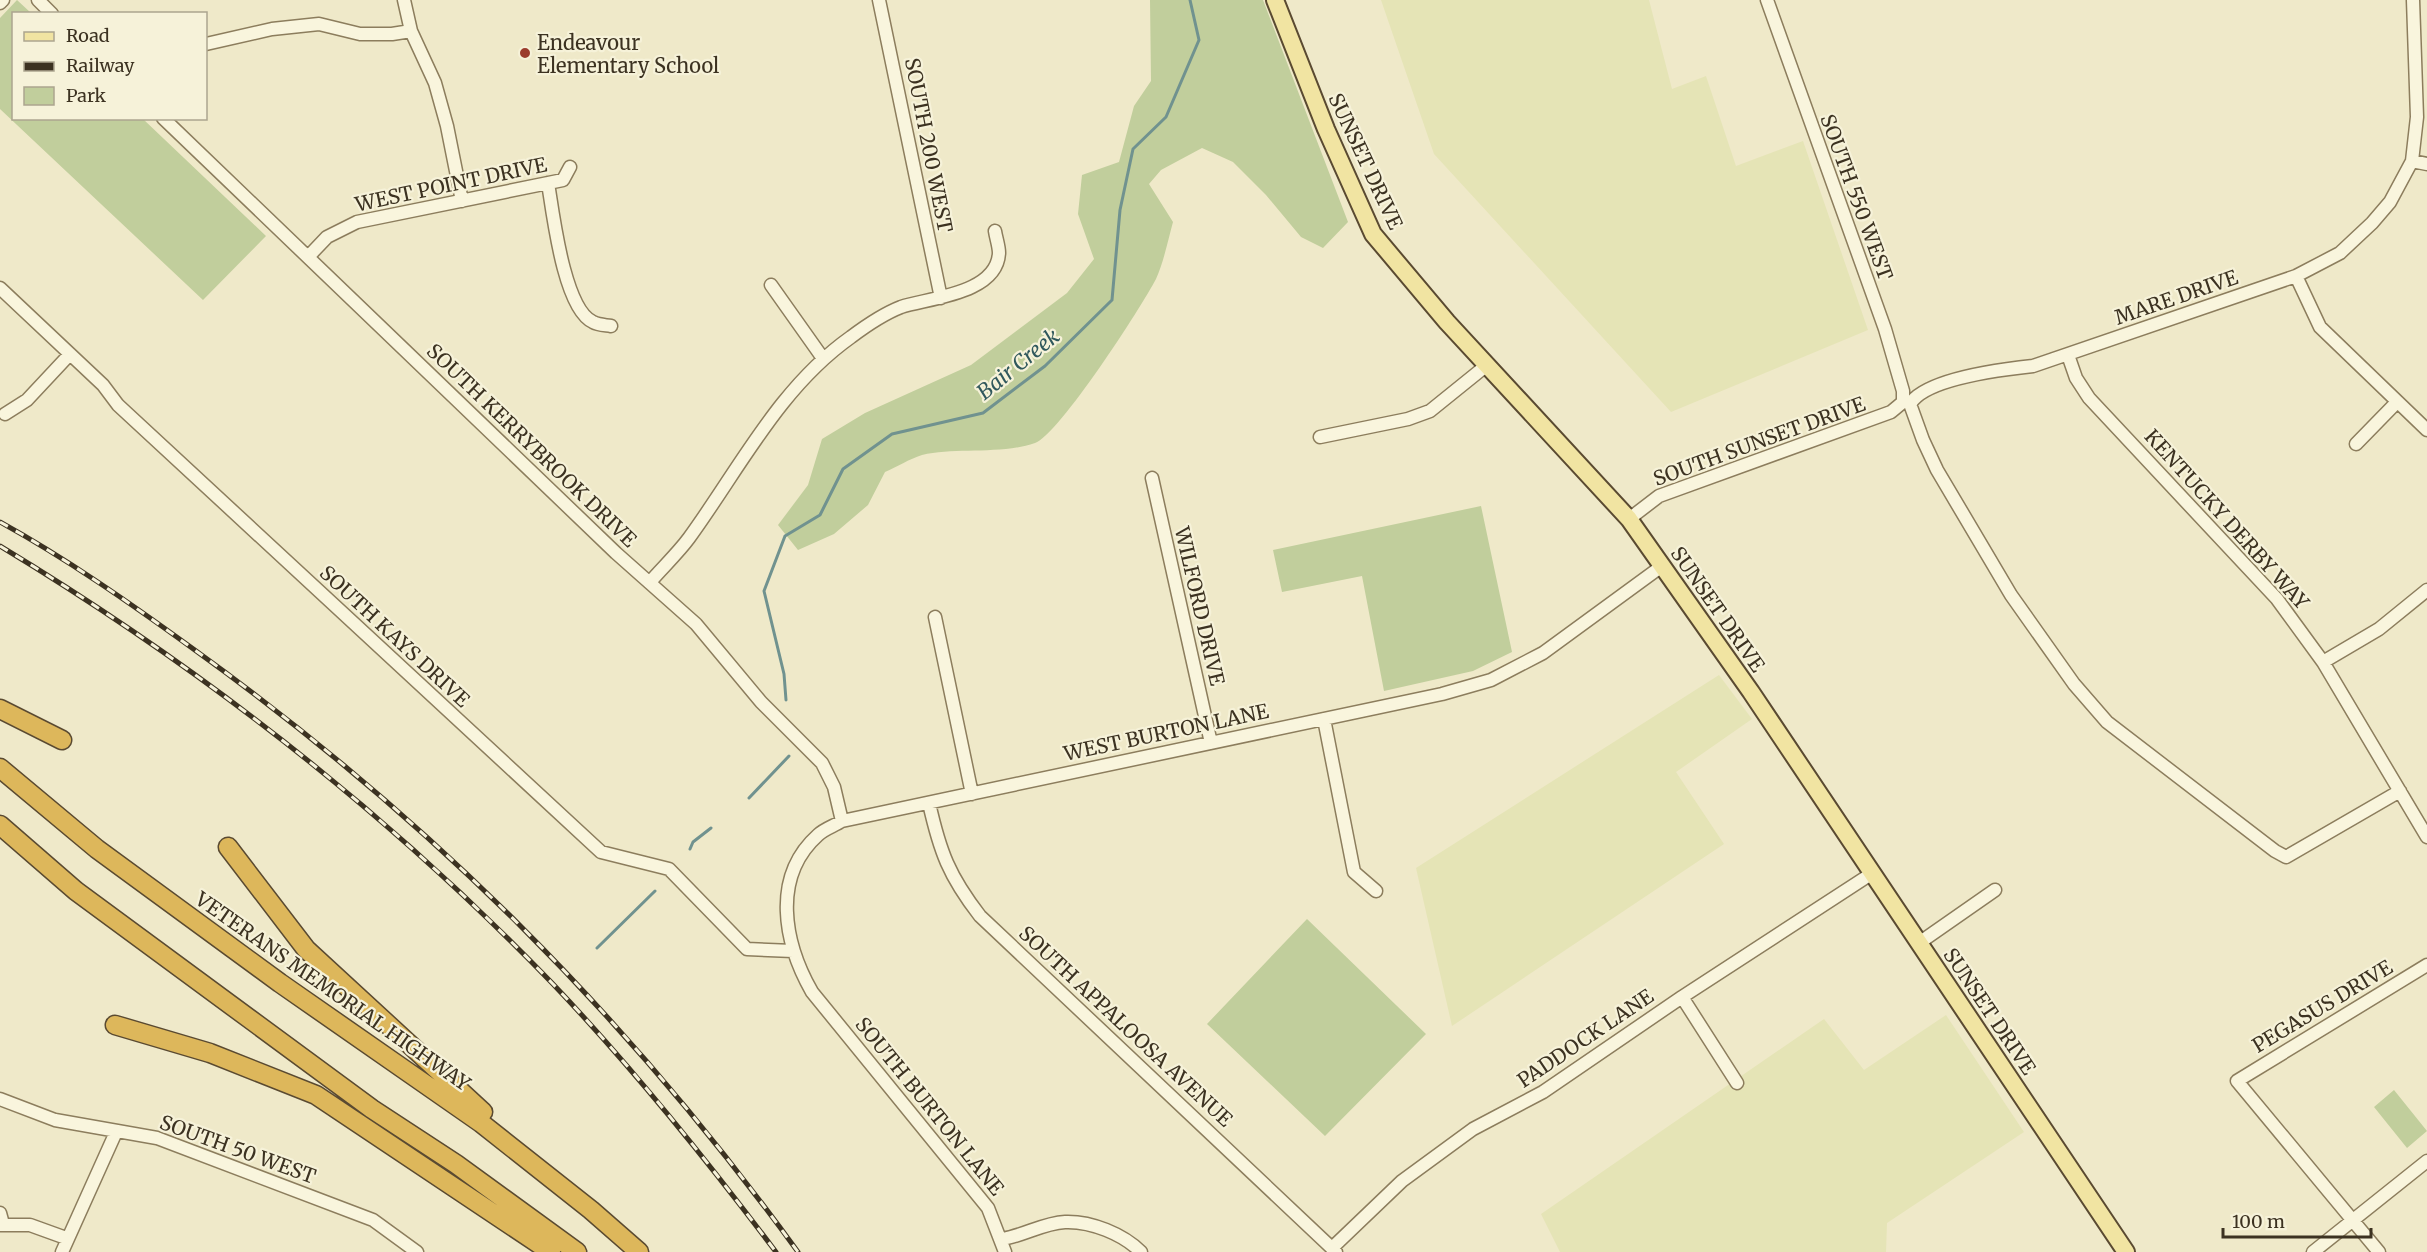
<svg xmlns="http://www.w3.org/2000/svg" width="2427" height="1252" viewBox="0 0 2427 1252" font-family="Merriweather,serif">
  <rect width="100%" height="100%" fill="#efe9c9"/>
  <path fill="#e5e4b6" d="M 1381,0 L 1649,0 L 1672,89 L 1706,76 L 1736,166 L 1803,141 L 1868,330 L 1671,412 L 1434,154 Z
    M 1719,675 L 1752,719 L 1676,772 L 1724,844 L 1452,1026 L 1416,868 Z
    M 1946,1015 L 2024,1132 L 1887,1223 L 1886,1252 L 1560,1252 L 1541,1214 L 1824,1019 L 1864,1070 Z"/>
  <path fill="#c1ce9c" d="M 17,0 L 31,13 L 14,14 L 14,118 L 143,119 L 266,236 L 203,300 L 0,109 L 0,18 Z
    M 1150,0 L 1263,0 L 1348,222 L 1323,248 L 1301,237 L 1266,195 L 1233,162 L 1202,148 L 1161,170 L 1149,184 L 1173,222 C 1168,240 1164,261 1156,279 C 1142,306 1059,435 1035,443 C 1000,455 955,447 922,455 C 909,459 897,467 885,472 L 868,505 L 834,534 L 798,550 L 778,525 L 808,485 L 822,439 L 865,413 L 971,365 L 1067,293 L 1094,259 L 1078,214 L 1082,175 L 1119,162 L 1134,106 L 1151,81 Z
    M 1481,506 L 1512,652 L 1473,671 L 1384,691 L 1362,576 L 1282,592 L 1273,550 Z
    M 1307,919 L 1426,1034 L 1325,1136 L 1207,1024 Z
    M 2394,1090 L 2427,1131 L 2407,1148 L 2374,1107 Z"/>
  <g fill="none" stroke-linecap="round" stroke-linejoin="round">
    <path stroke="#70928f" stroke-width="3" d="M 786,700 L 784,674 L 764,591 L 785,536 L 820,515 L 843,469 L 892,434 L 983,413 L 1045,366 L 1112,300 L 1120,210 L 1133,149 L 1166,117 L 1199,40 L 1190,0
      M 749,798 L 789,756
      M 690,849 L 693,842 L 711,828
      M 597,948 L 655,891"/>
    <defs>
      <path id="minor" d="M 38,0 L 52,14
        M 404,0 L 411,31 L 435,83 L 447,126 L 462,201
        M 879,0 L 941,298
        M 1767,0 L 1885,329 L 1903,391 L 1903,402
        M 0,3 L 3,0
        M 206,44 L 272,29 L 319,24 L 360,34 L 392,34 L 411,31
        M 163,118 L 616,553 L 696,624 L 761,702 L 822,763 L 834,787 L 842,821
        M 2412,161 L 2427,164
        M 548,183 C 553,214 564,309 593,322 C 598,325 605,325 611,326
        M 308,257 L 327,237 L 357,222 L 563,180 L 570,167
        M 2296,276 L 2320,327 L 2427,430
        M 771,285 L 822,357
        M 0,288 L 103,385 L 118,405 L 601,852 L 669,869 L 747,949 L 793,951
        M 2068,355 L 2076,378 L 2089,398 L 2277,599 L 2323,662 L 2427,837
        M 1910,404 C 1926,378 2005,369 2033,366 L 2296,276 L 2340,253 L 2372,223 L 2390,202 L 2412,161 L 2417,117 L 2413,0
        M 1910,404 L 1923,440 L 1937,470 L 2011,595 L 2074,684 L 2107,722 L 2275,851 L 2286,857 L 2400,791
        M 5,414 L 27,400 L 70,354
        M 1320,437 L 1408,419 L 1430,411 L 1487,365
        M 2356,444 L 2397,402
        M 1152,478 L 1211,743
        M 1629,519 L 1659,496 L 1891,412 L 1903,402
        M 650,582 C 663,567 678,553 689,538 C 740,468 779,388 851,337 C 867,325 883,314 901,307 C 928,298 997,294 999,253 C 999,246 996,238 995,231
        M 935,617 L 972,794
        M 2323,662 L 2379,629 L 2427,590
        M 1324,719 L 1354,872 L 1376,891
        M 929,803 C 940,852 949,876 980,916 L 1336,1252
        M 1919,943 L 1995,890
        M 1682,997 L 1737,1083
        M 0,1099 L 55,1120 L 157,1138 L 373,1220 L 417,1252
        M 0,1213 L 3,1224
        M 0,1225 L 30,1225 L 66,1238
        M 1002,1239 C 1023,1236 1043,1223 1065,1222 C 1091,1221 1123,1234 1141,1252
        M 1332,1248 L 1402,1181 L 1473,1129 L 1543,1092 L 1682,997 L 1871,874
        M 62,1252 L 116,1132
        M 1005,1252 L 988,1208 L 812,992 C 784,943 771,877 818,835 C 824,829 834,826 842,821 L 1442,694 L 1491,680 L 1543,653 L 1662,566
        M 2313,1252 L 2427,1161
        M 2379,1252 L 2237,1081 L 2427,965"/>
      <path id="major" d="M 1275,0 L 1326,129 L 1373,234 L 1447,322 L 1629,519 L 1751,692 L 2126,1252"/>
      <path id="highway" d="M 0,709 L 62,740
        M 0,768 L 97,849 L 280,983 L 481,1123 L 591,1210 L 639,1252
        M 0,825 L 76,891 L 372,1109 L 456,1164 L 577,1252
        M 228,847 L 306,949 L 483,1112
        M 115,1025 L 210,1053 L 316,1095 L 551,1252"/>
    </defs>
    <use href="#minor" stroke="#8c7d5d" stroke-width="15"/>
    <use href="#major" stroke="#5a4a31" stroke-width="20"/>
    <use href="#highway" stroke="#5a4a31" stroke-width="21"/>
    <use href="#minor" stroke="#f9f5dd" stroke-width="12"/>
    <use href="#major" stroke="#f1e4a2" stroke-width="16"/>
    <use href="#highway" stroke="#ddb75b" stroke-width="18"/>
    <defs>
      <path id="rail" d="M 0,522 C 67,559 130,603 192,648 C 430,819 626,1015 798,1252
        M 0,546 C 202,668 388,813 552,983 C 633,1068 706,1159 776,1252"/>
    </defs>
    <use href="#rail" stroke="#3c3221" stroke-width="5"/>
    <use href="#rail" stroke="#f6f2d9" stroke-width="3" stroke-dasharray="9" stroke-linecap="butt"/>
  </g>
  <circle fill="#9b3c2d" stroke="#f6f2d9" stroke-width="2" cx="525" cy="53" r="6"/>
  <g text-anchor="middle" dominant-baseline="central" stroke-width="4.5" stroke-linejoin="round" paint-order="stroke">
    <g font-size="20" fill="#3c3221" stroke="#f6f2d9" text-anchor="start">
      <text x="537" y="42">Endeavour<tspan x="537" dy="23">Elementary School</tspan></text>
    </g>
    <g font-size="20" fill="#3c3221" stroke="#f6f2d9">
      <text transform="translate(929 145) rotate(79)">SOUTH 200 WEST</text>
      <text transform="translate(1366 161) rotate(65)">SUNSET DRIVE</text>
      <text transform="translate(451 184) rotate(-12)">WEST POINT DRIVE</text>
      <text transform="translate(1857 197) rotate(70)">SOUTH 550 WEST</text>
      <text transform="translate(2176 297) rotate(-19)">MARE DRIVE</text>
      <text transform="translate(1759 441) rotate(-20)">SOUTH SUNSET DRIVE</text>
      <text transform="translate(532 445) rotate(44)">SOUTH KERRYBROOK DRIVE</text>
      <text transform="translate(2227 519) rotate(48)">KENTUCKY DERBY WAY</text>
      <text transform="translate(1200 606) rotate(77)">WILFORD DRIVE</text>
      <text transform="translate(1718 609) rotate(55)">SUNSET DRIVE</text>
      <text transform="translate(395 636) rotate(43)">SOUTH KAYS DRIVE</text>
      <text transform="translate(1166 732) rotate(-12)">WEST BURTON LANE</text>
      <text transform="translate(333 991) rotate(35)">VETERANS MEMORIAL HIGHWAY</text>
      <text transform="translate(2322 1006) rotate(-31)">PEGASUS DRIVE</text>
      <text transform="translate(1990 1011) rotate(56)">SUNSET DRIVE</text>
      <text transform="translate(1126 1026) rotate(43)">SOUTH APPALOOSA AVENUE</text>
      <text transform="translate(1585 1038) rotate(-34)">PADDOCK LANE</text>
      <text transform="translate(930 1106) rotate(51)">SOUTH BURTON LANE</text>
      <text transform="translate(238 1149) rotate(20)">SOUTH 50 WEST</text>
    </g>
    <g font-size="21" font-style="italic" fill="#30585c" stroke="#f6f2d9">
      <text transform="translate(1018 364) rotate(-39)">Bair Creek</text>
    </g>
  </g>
  <rect x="12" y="12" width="195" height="108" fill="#f6f2d9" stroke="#aca58f" stroke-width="1.5"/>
  <rect x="24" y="32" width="30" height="9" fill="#f1e4a2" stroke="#aca58f" stroke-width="1.5"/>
  <text x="66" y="42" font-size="18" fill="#3c3221">Road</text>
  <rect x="24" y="62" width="30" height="9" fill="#3c3221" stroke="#aca58f" stroke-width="1.5"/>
  <text x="66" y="72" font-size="18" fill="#3c3221">Railway</text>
  <rect x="24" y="87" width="30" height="18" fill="#c1ce9c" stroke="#aca58f" stroke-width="1.5"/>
  <text x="66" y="102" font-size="18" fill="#3c3221">Park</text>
  <path d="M2223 1228v9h148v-9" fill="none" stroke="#3c3221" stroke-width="3"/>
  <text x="2232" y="1228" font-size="18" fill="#3c3221" stroke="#f6f2d9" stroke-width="4.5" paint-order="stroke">100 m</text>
</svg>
